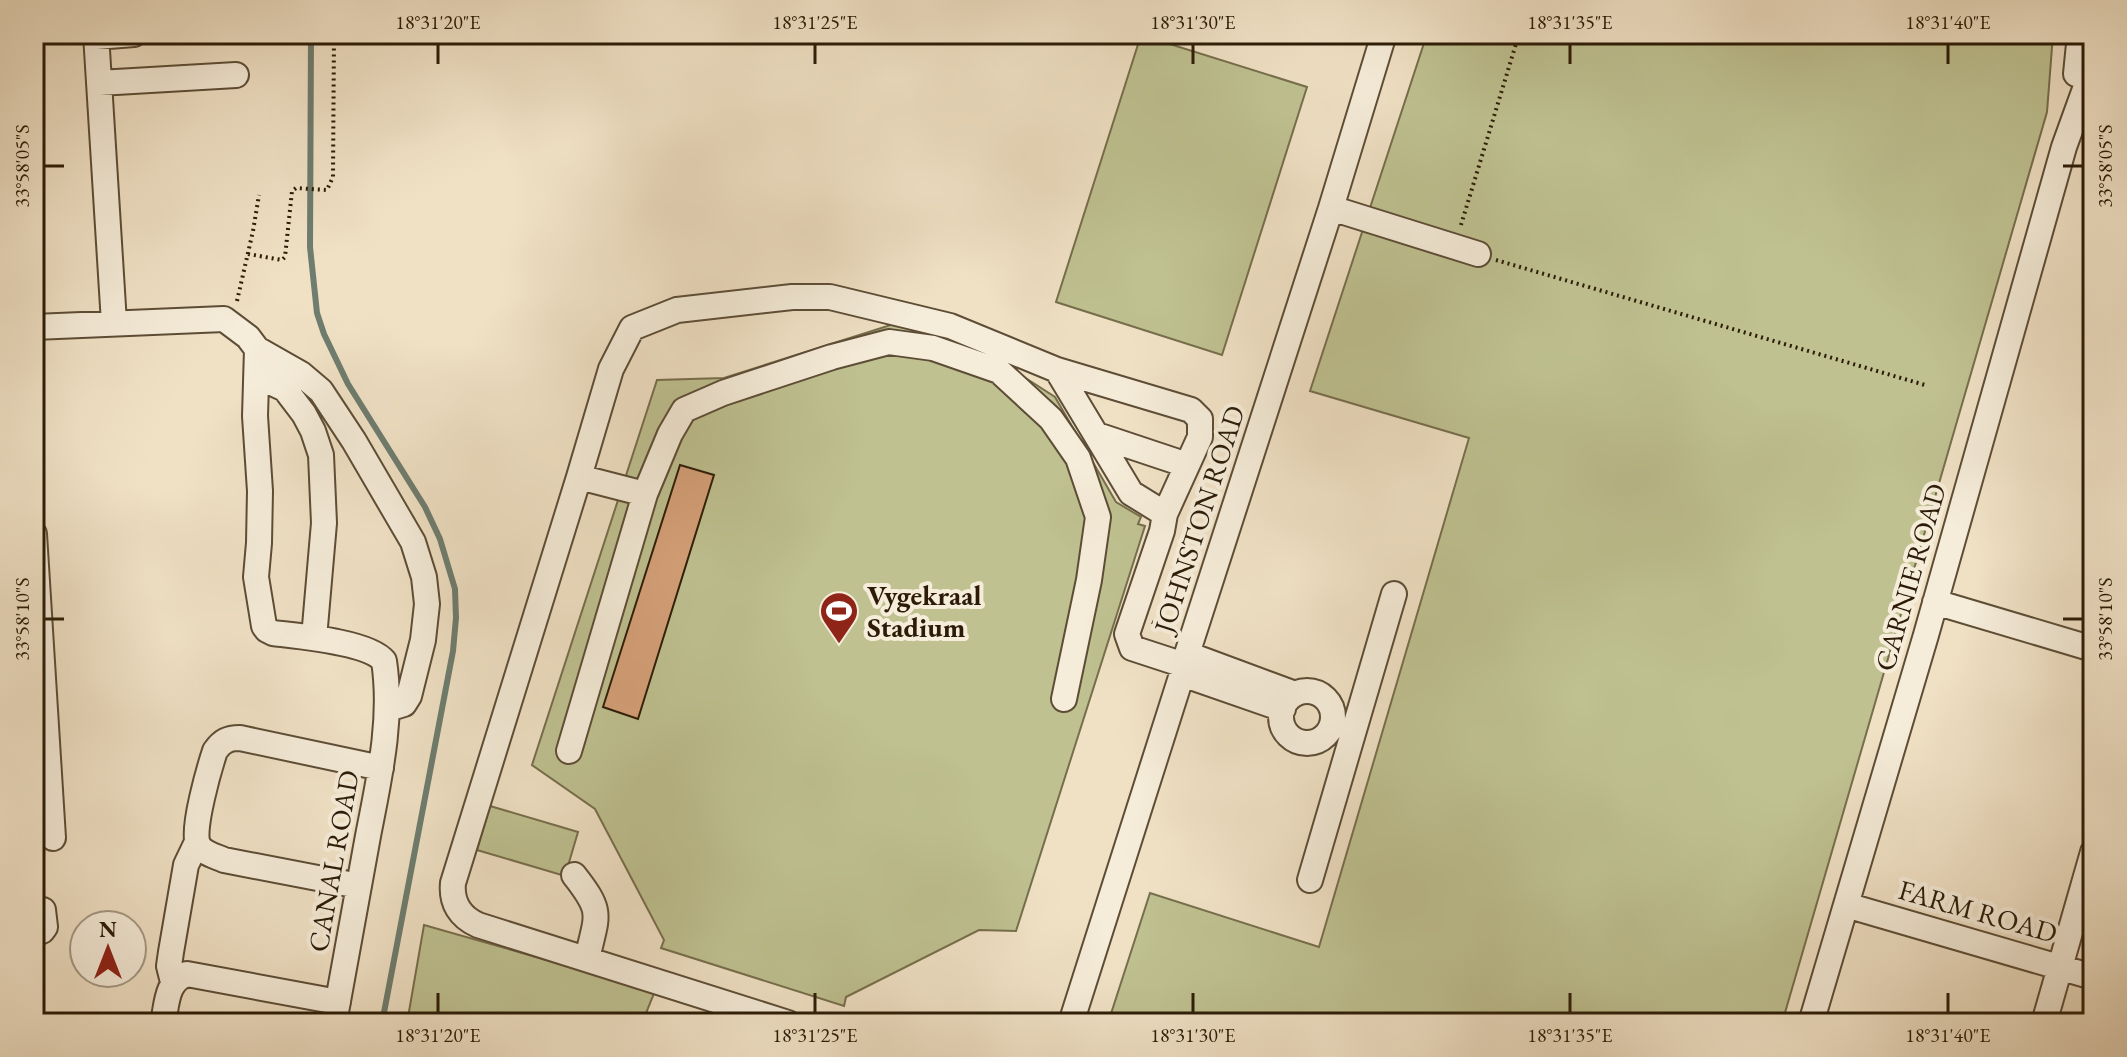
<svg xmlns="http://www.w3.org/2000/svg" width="2127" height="1057" viewBox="0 0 2127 1057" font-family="'EB Garamond',serif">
  <rect width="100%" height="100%" fill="#f0e1c5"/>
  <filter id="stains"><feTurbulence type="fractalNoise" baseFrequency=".0025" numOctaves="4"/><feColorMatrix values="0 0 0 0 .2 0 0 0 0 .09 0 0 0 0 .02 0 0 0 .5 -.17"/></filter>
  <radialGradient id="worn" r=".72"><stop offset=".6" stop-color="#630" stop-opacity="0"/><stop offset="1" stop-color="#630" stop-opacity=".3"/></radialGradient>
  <path fill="#bfc191" stroke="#766e4c" stroke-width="2" d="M 1427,34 L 2053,34 L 2047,112 L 1782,1023 L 1108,1023 L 1150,893 L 1319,947 L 1469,438 L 1310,391 Z
    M 1141,35 L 1307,87 L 1222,355 L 1056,302 Z
    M 900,322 L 993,357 L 1055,397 L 1116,502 L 1141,517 L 1138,524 L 1145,526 L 1016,931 L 979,930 L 846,997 L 844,1006 L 661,948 L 664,940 L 595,809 L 532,765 L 657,380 L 724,378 Z
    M 490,806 L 578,832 L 565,876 L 477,850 Z
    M 424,925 L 655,991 L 642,1023 L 407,1023 Z"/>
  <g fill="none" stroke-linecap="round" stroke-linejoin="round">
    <path stroke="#6e7d6f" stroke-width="6" d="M 311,34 L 310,247 L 317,313 L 324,334 L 348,384 L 425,507 L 440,539 L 455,589 L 456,618 L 453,651 L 382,1023"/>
  </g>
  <path fill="#d5a078" stroke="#2c1c07" stroke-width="2" d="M 680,465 L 714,475 L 638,719 L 603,707 Z"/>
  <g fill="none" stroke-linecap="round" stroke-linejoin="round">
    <defs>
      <path id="minor" d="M 96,34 L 114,323
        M 96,37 L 134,34
        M 2076,74 L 2080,34
        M 99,83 L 236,75
        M 1331,208 L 1478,254
        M 34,327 L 224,319 L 248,337 L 257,349 L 255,416 L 260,491 L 259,543 L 256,577 L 264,626 L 267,630 L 273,633 C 298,636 369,642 384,661 C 393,720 379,779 368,836 C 356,899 345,961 334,1023
        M 257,349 L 301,374 L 321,391 L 354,441 L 413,542 L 424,577 L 427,604 L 423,640 L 409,696 L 404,704 L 388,709
        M 1057,370 L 1131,493 L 1165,514
        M 257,376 L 285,389 L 304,414 L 313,431 L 321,455 L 324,523 L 314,638
        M 1097,435 L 1187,465
        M 579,477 L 645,494
        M 34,534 L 53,838
        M 1935,602 L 2093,649
        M 1187,654 L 1295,694
        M 1182,674 L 1283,709
        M1281 717a26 26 0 1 1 52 0a26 26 0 1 1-52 0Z
        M 569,751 L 645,494 L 670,434 L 684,410 L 723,393 L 832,357 L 889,342 L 933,348 L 999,371 L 1051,419 L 1078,458 L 1098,517 L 1089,580 L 1064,699
        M 574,875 C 604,913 597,914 587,959
        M 1310,880 L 1394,594
        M 359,886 L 224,860 C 215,856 202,853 198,844 C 191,831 210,766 215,751 C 222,741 228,738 240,738 L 381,768
        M 1846,905 L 2093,977
        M 34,934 L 42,931 L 45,927 L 43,910
        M 173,982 L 169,966 L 171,952 L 186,865 L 197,842
        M 163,1023 C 167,1004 166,981 187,974 L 338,1002
        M 788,1023 L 478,925 C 460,917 451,903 453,883 L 579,477 L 611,369 L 632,328 L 677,310 L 792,297 L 830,297 L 950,326 L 1057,370 L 1191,410 L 1200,419 L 1200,437 L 1165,514 L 1162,531 L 1127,634 L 1132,648 L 1184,665
        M 1071,1023 L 1182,674 L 1187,654 L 1331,208 L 1384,34
        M 1811,1023 L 1926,635 L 2064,147 L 2085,89 L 2093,53
        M 2044,1023 L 2093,852"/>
    </defs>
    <use href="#minor" stroke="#5d4d36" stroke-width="28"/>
    <path stroke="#2c1c07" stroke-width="4" stroke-dasharray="2 4" stroke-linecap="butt" d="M 1461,225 L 1519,34
      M 248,254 L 282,260 L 285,257 L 292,191 L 296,188 L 327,190 L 333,177 L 334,34
      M 1496,260 L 1925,385
      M 237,301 L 253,231 L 259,195
      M 1152,622 L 1173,631"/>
    <use href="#minor" stroke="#f5ecd9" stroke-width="24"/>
  </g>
  <path fill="none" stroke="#2c1c07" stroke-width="3" d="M 438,44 L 438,64M 815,44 L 815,64M 1193,44 L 1193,64M 1570,44 L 1570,64M 1948,44 L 1948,64M 44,166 L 64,166M 2063,166 L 2083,166M 44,619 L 64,619M 2063,619 L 2083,619M 438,993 L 438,1013M 815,993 L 815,1013M 1193,993 L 1193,1013M 1570,993 L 1570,1013M 1948,993 L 1948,1013"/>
  <defs>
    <symbol id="stadium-pin" viewBox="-11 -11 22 30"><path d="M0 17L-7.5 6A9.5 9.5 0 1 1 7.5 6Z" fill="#8f2418" stroke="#f5ecd9"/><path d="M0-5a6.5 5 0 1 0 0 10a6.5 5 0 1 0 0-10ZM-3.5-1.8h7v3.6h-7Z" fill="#fff"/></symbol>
  </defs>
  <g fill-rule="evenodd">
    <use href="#stadium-pin" x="817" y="589" width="44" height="60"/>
  </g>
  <g text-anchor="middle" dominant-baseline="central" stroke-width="8" stroke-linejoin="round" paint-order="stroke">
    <g font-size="28" fill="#2c1c07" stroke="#f5ecd9">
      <text transform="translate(1199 519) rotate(-72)">JOHNSTON ROAD</text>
      <text transform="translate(1910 577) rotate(-74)">CARNIE ROAD</text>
      <text transform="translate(333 861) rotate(-80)">CANAL ROAD</text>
      <text transform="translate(1978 911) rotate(16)">FARM ROAD</text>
    </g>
    <g font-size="28" font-weight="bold" fill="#2c1c07" stroke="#f5ecd9" text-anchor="start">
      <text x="867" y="595">Vygekraal<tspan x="867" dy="32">Stadium</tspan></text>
    </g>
  </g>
  <rect width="2127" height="1057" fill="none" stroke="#f0e1c5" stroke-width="88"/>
  <g transform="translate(108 949)"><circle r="38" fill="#f5ecd9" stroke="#a59985" stroke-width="2"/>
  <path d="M0-6L14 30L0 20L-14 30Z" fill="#8f2418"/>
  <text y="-12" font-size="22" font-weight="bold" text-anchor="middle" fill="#2c1c07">N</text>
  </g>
  <rect x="44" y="44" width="2039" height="969" fill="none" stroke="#2c1c07" stroke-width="3"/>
  <g font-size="20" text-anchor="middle" fill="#2c1c07">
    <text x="438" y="29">18°31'20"E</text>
    <text x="815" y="29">18°31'25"E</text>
    <text x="1193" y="29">18°31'30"E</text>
    <text x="1570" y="29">18°31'35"E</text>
    <text x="1948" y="29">18°31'40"E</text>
    <text transform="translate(22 166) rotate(-90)" y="7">33°58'05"S</text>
    <text transform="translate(2105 166) rotate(-90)" y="7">33°58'05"S</text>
    <text transform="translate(22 619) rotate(-90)" y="7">33°58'10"S</text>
    <text transform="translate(2105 619) rotate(-90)" y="7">33°58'10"S</text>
    <text x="438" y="1042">18°31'20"E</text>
    <text x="815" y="1042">18°31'25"E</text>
    <text x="1193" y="1042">18°31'30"E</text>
    <text x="1570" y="1042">18°31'35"E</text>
    <text x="1948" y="1042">18°31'40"E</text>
  </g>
  <rect width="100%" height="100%" filter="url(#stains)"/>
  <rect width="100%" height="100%" fill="url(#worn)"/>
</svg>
